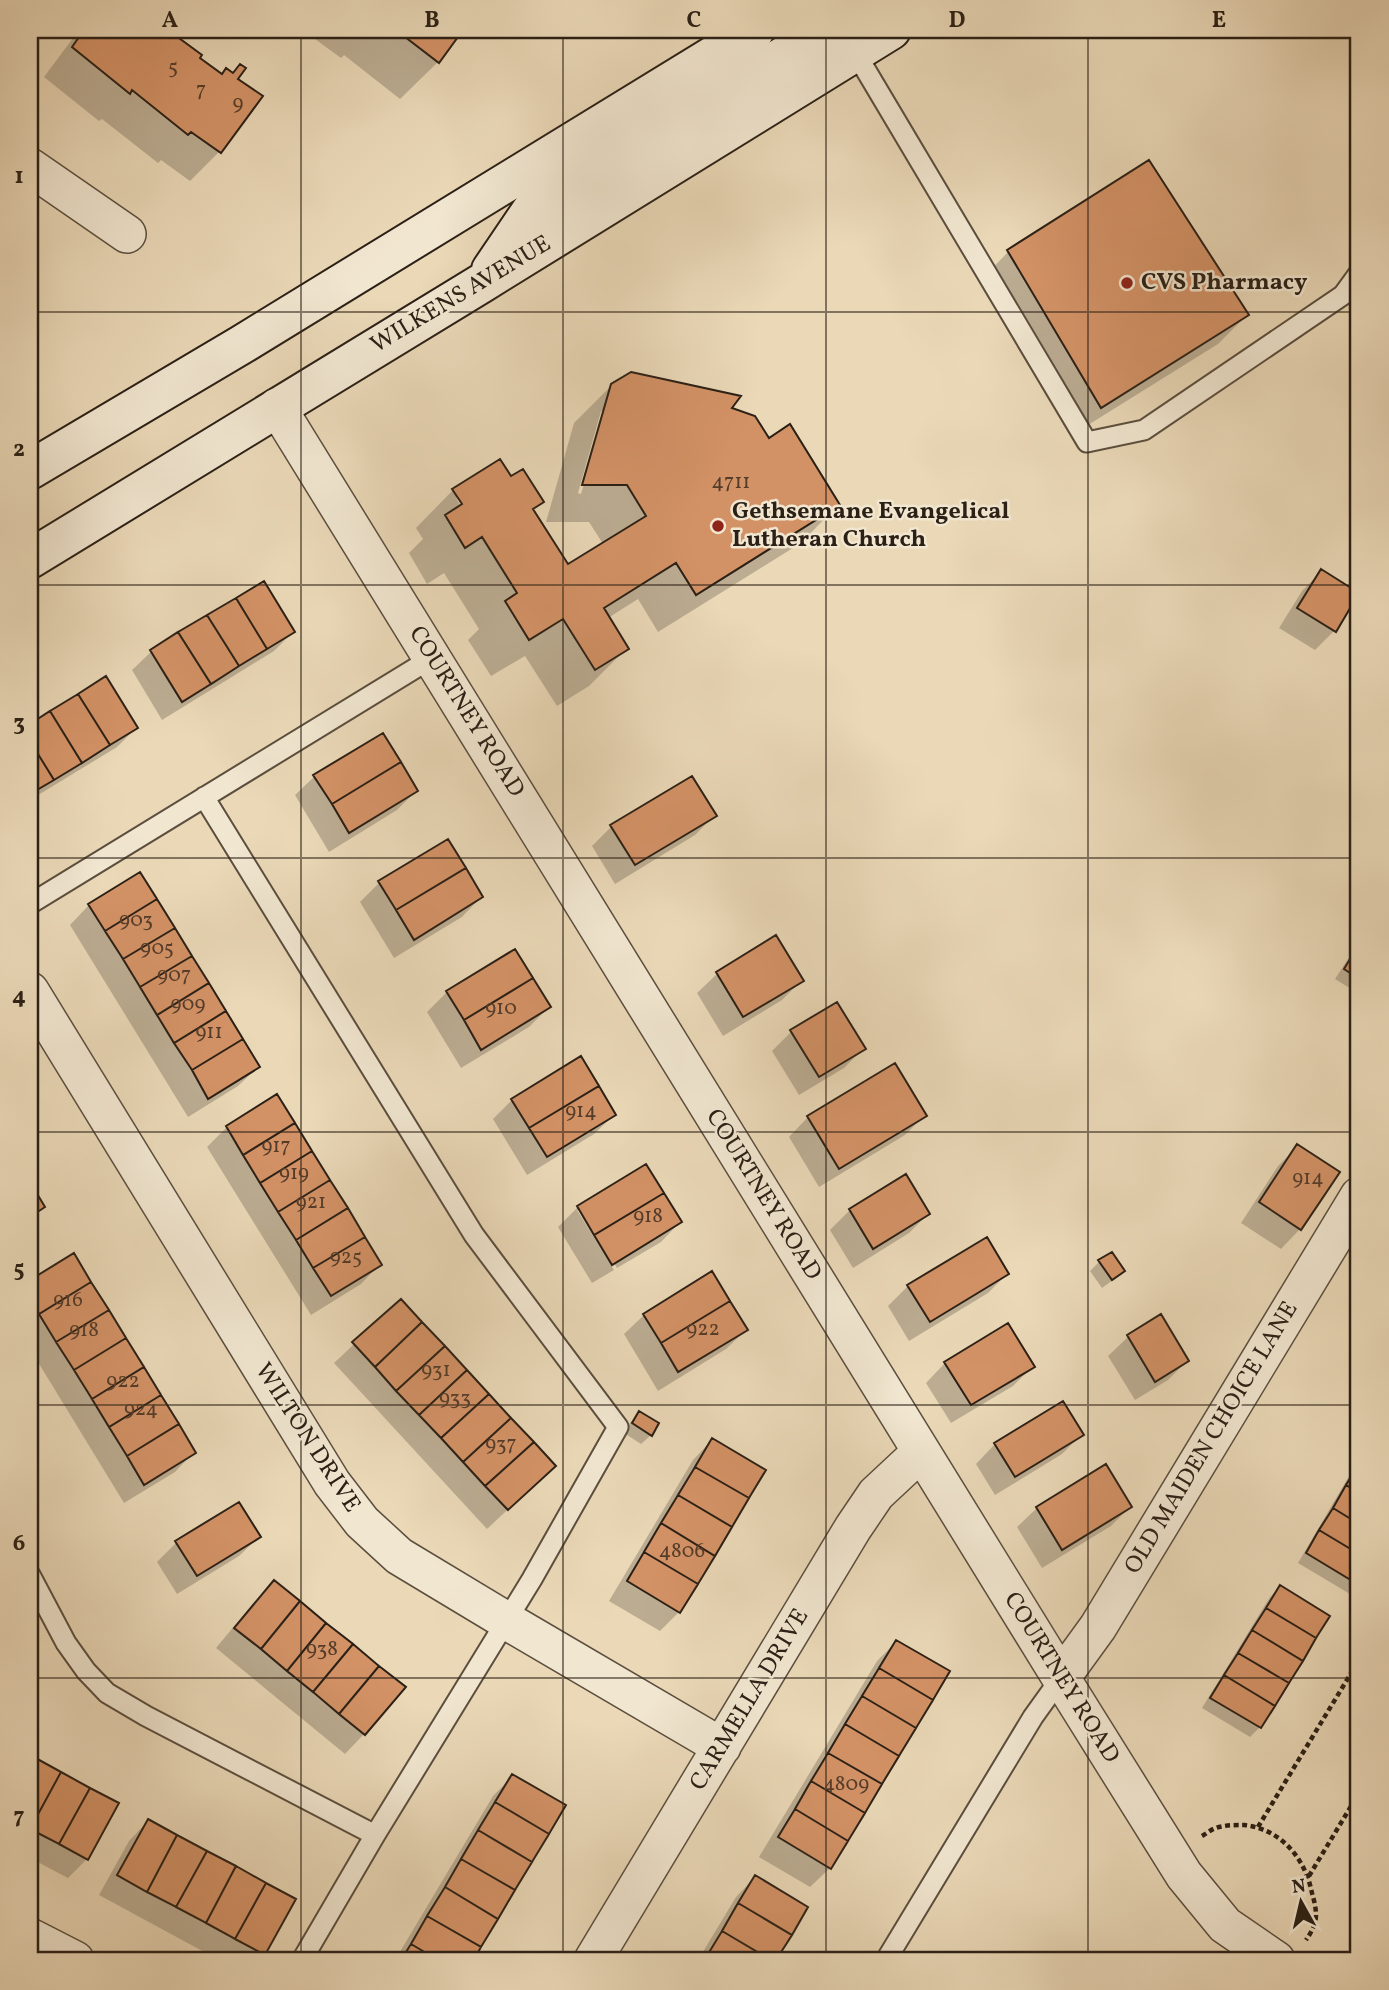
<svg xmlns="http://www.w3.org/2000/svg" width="1389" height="1990" viewBox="0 0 1389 1990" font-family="Vollkorn,serif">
  <rect width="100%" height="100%" fill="#ead8b7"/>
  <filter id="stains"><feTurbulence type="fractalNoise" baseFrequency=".00286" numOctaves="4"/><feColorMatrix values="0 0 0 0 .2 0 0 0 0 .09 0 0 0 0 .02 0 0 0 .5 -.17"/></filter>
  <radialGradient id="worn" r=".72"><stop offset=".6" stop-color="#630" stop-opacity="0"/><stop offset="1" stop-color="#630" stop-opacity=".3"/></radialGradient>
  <path fill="#0003" fill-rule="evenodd" d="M 79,30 L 156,30 L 221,76 L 235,79 L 260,97 L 219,152 L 190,181 L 161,160 L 158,163 L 102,119 L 99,121 L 44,77 Z
    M 308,30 L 461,30 L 438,62 L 400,99 L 344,55 L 341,58 L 315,39 L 317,36 Z
    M 1008,252 L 1247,315 L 1218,344 L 1072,435 L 980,281 Z
    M 612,385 L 729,409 L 768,440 L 838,505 L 801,543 L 658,632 L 638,599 L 608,618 L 627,648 L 589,686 L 557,706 L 525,656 L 491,676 L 468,640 L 479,629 L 444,573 L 427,584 L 409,553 L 423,539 L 416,528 L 453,490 L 510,479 L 542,502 L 532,511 L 567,567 L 603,544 L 589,522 L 546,522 L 574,423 ZM 601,411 L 605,411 L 581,494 L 578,493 ZM 456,498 L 460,498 L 468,511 L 465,513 Z
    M 1322,571 L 1334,631 L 1315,650 L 1279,628 L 1302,591 Z
    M 293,632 L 274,651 L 162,720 L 132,670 L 152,651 Z
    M 106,679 L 136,728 L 117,747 L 30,800 L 30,726 Z
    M 315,776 L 416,791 L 397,810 L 329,852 L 295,795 Z
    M 714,816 L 695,835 L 615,884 L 592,846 L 612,826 Z
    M 380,882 L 481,897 L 462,917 L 394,958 L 360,902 Z
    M 89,905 L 258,1067 L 238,1086 L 188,1117 L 70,925 Z
    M 775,938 L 801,981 L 782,1000 L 723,1036 L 697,993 L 717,974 Z
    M 1359,942 L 1359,994 L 1335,979 Z
    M 514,952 L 549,1007 L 529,1027 L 461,1068 L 427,1012 L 447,992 Z
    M 792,1031 L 864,1048 L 844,1068 L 799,1095 L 772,1051 Z
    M 277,1097 L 380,1264 L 361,1284 L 311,1315 L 207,1147 L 227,1127 Z
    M 512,1100 L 614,1115 L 594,1134 L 527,1175 L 493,1119 Z
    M 925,1115 L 905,1135 L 819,1187 L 789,1137 L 808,1117 Z
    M 1298,1146 L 1300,1229 L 1281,1249 L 1241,1223 L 1278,1166 Z
    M 905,1176 L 928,1214 L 909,1233 L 853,1268 L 830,1230 L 850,1210 Z
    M 578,1207 L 680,1222 L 661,1242 L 617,1268 L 581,1210 L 577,1210 L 614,1270 L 592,1283 L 558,1227 Z
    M 986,1239 L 1007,1274 L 988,1293 L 909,1341 L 888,1306 L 908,1286 Z
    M 73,1255 L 194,1452 L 175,1472 L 124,1503 L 30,1349 L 30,1282 Z
    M 1099,1262 L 1123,1271 L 1113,1280 L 1102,1288 L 1090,1271 Z
    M 711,1274 L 746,1330 L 726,1349 L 658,1391 L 624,1334 L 644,1315 Z
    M 400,1301 L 534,1485 L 487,1529 L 334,1363 Z
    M 1160,1317 L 1187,1361 L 1168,1380 L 1135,1400 L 1108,1356 L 1128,1337 Z
    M 945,1363 L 1033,1366 L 1013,1386 L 951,1423 L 926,1383 Z
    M 639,1413 L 651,1435 L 641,1444 L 624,1433 L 630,1423 Z
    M 1082,1434 L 1062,1454 L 995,1495 L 976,1464 L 995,1444 Z
    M 712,1440 L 679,1612 L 660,1631 L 609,1601 L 693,1460 Z
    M 1359,1459 L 1359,1585 L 1350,1594 L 1298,1563 Z
    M 1130,1507 L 1111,1526 L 1042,1568 L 1017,1527 L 1037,1508 Z
    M 259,1537 L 239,1556 L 177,1594 L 157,1562 L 176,1543 Z
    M 274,1582 L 364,1734 L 345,1754 L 216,1648 L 255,1601 Z
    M 1280,1587 L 1328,1616 L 1260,1727 L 1250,1737 L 1202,1708 L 1270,1597 Z
    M 896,1642 L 830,1868 L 810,1887 L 759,1857 L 877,1661 Z
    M 30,1757 L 117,1804 L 87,1859 L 68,1878 L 30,1858 Z
    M 513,1776 L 563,1806 L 471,1960 L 395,1960 L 493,1796 Z
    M 148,1821 L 293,1899 L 263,1954 L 257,1960 L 219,1960 L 99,1895 L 129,1841 Z
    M 755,1877 L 806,1907 L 774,1960 L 698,1960 L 736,1897 Z
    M 1359,1894 L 1359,1912 L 1351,1908 Z"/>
  <path fill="#d39266" stroke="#2b2016" stroke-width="2" d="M 84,30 L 159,30 L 169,37 L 172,33 L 202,55 L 200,58 L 222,74 L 226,68 L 233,73 L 240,64 L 246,68 L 238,79 L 263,96 L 221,153 L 191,132 L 188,135 L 132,90 L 130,94 L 72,47 Z
    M 396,30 L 463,30 L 439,63 Z
    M 1149,160 L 1249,315 L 1101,408 L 1007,250 Z
    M 631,372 L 741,396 L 732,408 L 755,416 L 769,438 L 790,424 L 840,505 L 696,595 L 676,563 L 604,608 L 629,649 L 595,670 L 563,619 L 529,640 L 505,601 L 517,593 L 482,537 L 465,548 L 445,515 L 462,504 L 452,489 L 500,459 L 511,476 L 523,469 L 544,502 L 533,509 L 568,564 L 646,516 L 627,485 L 582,485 L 611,384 Z
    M 1321,569 L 1359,593 L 1336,632 L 1297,608 Z
    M 264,581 L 295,632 L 267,649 L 236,598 Z
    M 236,598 L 267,649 L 239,666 L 207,615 Z
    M 207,615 L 239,666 L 211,684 L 178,632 Z
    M 178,632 L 211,684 L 182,702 L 150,650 Z
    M 106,676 L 138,728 L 110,745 L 78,694 Z
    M 78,694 L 110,745 L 82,763 L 50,711 Z
    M 50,711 L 82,763 L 54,780 L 30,741 L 30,724 Z
    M 383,733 L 401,762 L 332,804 L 313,775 Z
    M 30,741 L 54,780 L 30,794 Z
    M 401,762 L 418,791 L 349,833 L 332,804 Z
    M 692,776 L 717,816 L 635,865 L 610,825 Z
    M 448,839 L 466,868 L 396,910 L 378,881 Z
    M 466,868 L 483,897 L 414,940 L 396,910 Z
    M 140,872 L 157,899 L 105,931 L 88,904 Z
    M 157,899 L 175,928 L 123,959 L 105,931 Z
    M 175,928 L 192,956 L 140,987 L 123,959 Z
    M 776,935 L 804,981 L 743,1017 L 716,972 Z
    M 1359,944 L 1359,979 L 1344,969 Z
    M 515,949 L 533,978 L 464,1020 L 446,991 Z
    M 192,956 L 209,983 L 157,1015 L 140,987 Z
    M 533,978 L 551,1007 L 481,1050 L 464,1020 Z
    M 209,983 L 226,1011 L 174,1043 L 157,1015 Z
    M 837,1002 L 866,1049 L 819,1077 L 790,1030 Z
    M 226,1011 L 243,1039 L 192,1070 L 174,1043 Z
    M 243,1039 L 260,1067 L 208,1099 L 192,1070 Z
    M 581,1056 L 599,1086 L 529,1128 L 511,1099 Z
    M 895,1063 L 927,1116 L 839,1169 L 807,1116 Z
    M 599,1086 L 616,1115 L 547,1157 L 529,1128 Z
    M 277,1094 L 295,1123 L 243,1155 L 226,1126 Z
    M 295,1123 L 312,1151 L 260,1183 L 243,1155 Z
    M 1297,1144 L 1340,1172 L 1301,1230 L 1259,1202 Z
    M 312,1151 L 330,1180 L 278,1212 L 260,1183 Z
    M 646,1164 L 664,1193 L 594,1235 L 577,1206 Z
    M 906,1174 L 930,1214 L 873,1249 L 849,1209 Z
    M 330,1180 L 348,1208 L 296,1240 L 278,1212 Z
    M 30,1182 L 45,1207 L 30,1217 Z
    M 664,1193 L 682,1222 L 612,1265 L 594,1235 Z
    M 348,1208 L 365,1237 L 313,1268 L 296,1240 Z
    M 365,1237 L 382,1265 L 331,1296 L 313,1268 Z
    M 987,1237 L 1009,1274 L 930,1322 L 907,1285 Z
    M 1112,1252 L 1125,1271 L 1112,1280 L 1098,1260 Z
    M 74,1253 L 91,1282 L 39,1314 L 30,1298 L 30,1280 Z
    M 712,1271 L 730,1301 L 661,1343 L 643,1314 Z
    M 91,1282 L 109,1310 L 56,1342 L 39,1314 Z
    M 401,1299 L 422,1322 L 375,1367 L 352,1342 Z
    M 730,1301 L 748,1330 L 678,1372 L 661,1343 Z
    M 109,1310 L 126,1338 L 74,1370 L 56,1342 Z
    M 1161,1314 L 1189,1361 L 1155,1382 L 1127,1335 Z
    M 422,1322 L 445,1346 L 396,1391 L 375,1367 Z
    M 1008,1323 L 1035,1367 L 971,1405 L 944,1362 Z
    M 126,1338 L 144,1367 L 92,1399 L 74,1370 Z
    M 445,1346 L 467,1370 L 419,1415 L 396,1391 Z
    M 144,1367 L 161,1395 L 109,1427 L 92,1399 Z
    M 467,1370 L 489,1394 L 441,1438 L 419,1415 Z
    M 489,1394 L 511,1418 L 463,1462 L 441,1438 Z
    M 161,1395 L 179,1424 L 127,1456 L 109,1427 Z
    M 1063,1401 L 1084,1435 L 1015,1477 L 994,1443 Z
    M 639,1411 L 659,1423 L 652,1436 L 632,1423 Z
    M 511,1418 L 534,1442 L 485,1486 L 463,1462 Z
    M 179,1424 L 196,1453 L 144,1485 L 127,1456 Z
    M 712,1438 L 766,1470 L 749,1498 L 695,1467 Z
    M 534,1442 L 556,1466 L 508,1510 L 485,1486 Z
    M 1106,1464 L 1132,1507 L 1062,1550 L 1036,1507 Z
    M 1359,1464 L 1359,1493 L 1346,1485 Z
    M 695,1467 L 749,1498 L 732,1527 L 678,1495 Z
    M 1346,1485 L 1359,1493 L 1359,1524 L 1333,1508 Z
    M 678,1495 L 732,1527 L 715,1556 L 661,1523 Z
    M 239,1502 L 261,1537 L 197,1576 L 175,1541 Z
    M 1333,1508 L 1359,1524 L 1359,1554 L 1319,1530 Z
    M 661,1523 L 715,1556 L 698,1584 L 644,1552 Z
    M 1319,1530 L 1359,1554 L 1359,1585 L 1306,1553 Z
    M 644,1552 L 698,1584 L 680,1613 L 627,1581 Z
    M 274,1580 L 300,1601 L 261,1649 L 234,1628 Z
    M 1280,1585 L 1330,1616 L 1316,1638 L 1266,1608 Z
    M 300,1601 L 326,1623 L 287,1671 L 261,1649 Z
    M 1266,1608 L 1316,1638 L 1303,1661 L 1252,1630 Z
    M 326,1623 L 353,1644 L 313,1692 L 287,1671 Z
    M 1252,1630 L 1303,1661 L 1289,1683 L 1238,1653 Z
    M 896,1640 L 950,1671 L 933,1700 L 879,1668 Z
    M 353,1644 L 379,1666 L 339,1714 L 313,1692 Z
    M 1238,1653 L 1289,1683 L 1275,1706 L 1224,1675 Z
    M 379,1666 L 406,1687 L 365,1735 L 339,1714 Z
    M 879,1668 L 933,1700 L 916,1728 L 862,1696 Z
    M 1224,1675 L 1275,1706 L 1261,1728 L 1210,1698 Z
    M 862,1696 L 916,1728 L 899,1756 L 845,1724 Z
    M 845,1724 L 899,1756 L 882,1784 L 828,1753 Z
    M 828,1753 L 882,1784 L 865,1813 L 811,1781 Z
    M 32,1756 L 61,1772 L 30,1829 L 30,1761 Z
    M 61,1772 L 90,1788 L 59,1844 L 30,1829 Z
    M 512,1774 L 566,1805 L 549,1834 L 495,1802 Z
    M 811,1781 L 865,1813 L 848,1841 L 795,1809 Z
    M 90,1788 L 119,1803 L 88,1860 L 59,1844 Z
    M 495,1802 L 549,1834 L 532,1862 L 478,1830 Z
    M 795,1809 L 848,1841 L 831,1869 L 778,1837 Z
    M 148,1819 L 177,1835 L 147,1892 L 117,1875 Z
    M 478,1830 L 532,1862 L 515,1890 L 461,1859 Z
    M 177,1835 L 207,1851 L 176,1907 L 147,1892 Z
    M 207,1851 L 236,1866 L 206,1923 L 176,1907 Z
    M 461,1859 L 515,1890 L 498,1919 L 445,1887 Z
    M 236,1866 L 266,1883 L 235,1939 L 206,1923 Z
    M 755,1875 L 808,1907 L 792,1935 L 738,1903 Z
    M 266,1883 L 296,1899 L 265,1955 L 235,1939 Z
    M 445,1887 L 498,1919 L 481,1947 L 427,1916 Z
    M 738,1903 L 792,1935 L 776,1960 L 771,1960 L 722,1931 Z
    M 427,1916 L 481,1947 L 474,1960 L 438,1960 L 411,1944 Z
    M 722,1931 L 771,1960 L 705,1959 Z
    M 411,1944 L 438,1960 L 401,1960 Z"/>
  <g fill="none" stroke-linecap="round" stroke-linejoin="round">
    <defs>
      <path id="service" d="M 855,52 L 1087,442 L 1144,430 L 1343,295 L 1359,273
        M 204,797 L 474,1235 L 618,1427 L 532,1579 L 375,1835 L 302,1960
        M 30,904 L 432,658
        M 30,1575 L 66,1643 L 86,1671 L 107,1693 L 146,1716 L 375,1835
        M 886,1960 L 1033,1717 L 1061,1678"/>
      <path id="minor" d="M 30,167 L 127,234
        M 277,407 L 1061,1678 L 1184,1875 L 1225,1925 L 1276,1960
        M 30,991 L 332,1483 L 362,1522 L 399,1556 L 507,1621 L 722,1747
        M 1061,1678 L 1098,1627 L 1359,1196
        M 30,1937 L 75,1960
        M 593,1960 L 853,1528 L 876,1494 L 921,1452"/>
      <path id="secondary" d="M 491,270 L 531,211 L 826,30
        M 30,470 L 241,345 L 755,30
        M 30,559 L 482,283 L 891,30"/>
    </defs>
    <use href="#service" stroke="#5b4e3e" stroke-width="23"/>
    <use href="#minor" stroke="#5b4e3e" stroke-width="40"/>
    <use href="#secondary" stroke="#2b2016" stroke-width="42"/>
    <path stroke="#2b2016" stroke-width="4.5" stroke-dasharray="5 3.5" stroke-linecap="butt" d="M 1258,1827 L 1359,1660
      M 1202,1836 C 1207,1833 1212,1829 1216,1828 C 1224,1825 1235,1825 1244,1825 C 1281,1829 1305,1858 1312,1893 C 1314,1900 1316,1908 1316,1915 C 1316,1924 1311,1933 1306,1940
      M 1309,1876 L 1359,1793"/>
    <use href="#service" stroke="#f1e6d0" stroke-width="19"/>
    <use href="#minor" stroke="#f1e6d0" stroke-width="37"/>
    <use href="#secondary" stroke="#f1e6d0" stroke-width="38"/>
  </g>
  <path fill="none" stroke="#2b2016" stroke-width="2" stroke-opacity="0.55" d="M 301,30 L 301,1960M 563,30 L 563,1960M 826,30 L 826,1960M 1088,30 L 1088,1960M 30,312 L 1359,312M 30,585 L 1359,585M 30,858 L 1359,858M 30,1132 L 1359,1132M 30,1405 L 1359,1405M 30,1678 L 1359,1678"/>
  <g fill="#8f2418" stroke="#f1e6d0" stroke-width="2.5">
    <circle cx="1127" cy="283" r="7"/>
    <circle cx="718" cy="526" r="7"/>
  </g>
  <g text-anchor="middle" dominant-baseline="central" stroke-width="5" stroke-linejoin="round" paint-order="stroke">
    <g font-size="21" fill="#553c2a">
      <text x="173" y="67">5</text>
      <text x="201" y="90">7</text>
      <text x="238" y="103">9</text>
      <text x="731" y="482">4711</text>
      <text x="136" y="920">903</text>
      <text x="157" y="948">905</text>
      <text x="174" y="975">907</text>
      <text x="188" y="1004">909</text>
      <text x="501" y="1008">910</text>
      <text x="209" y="1032">911</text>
      <text x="581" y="1111">914</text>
      <text x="276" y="1146">917</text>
      <text x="294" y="1173">919</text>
      <text x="1308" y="1178">914</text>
      <text x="311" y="1202">921</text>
      <text x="648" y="1216">918</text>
      <text x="346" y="1257">925</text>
      <text x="68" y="1300">916</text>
      <text x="703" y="1329">922</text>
      <text x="84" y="1330">918</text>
      <text x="436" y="1370">931</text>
      <text x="123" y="1381">922</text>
      <text x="455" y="1398">933</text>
      <text x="141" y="1409">924</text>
      <text x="501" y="1444">937</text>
      <text x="682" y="1551">4806</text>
      <text x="322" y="1649">938</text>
      <text x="846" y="1784">4809</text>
    </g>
    <g font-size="24" font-weight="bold" fill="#2b2016" stroke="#f1e6d0" text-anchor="start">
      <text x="1141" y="283">CVS Pharmacy</text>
      <text x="732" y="512">Gethsemane Evangelical<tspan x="732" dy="28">Lutheran Church</tspan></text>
    </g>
    <g font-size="24" fill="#2b2016" stroke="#f1e6d0">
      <text transform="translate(461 295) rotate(-31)">WILKENS AVENUE</text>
      <text transform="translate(466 712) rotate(58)">COURTNEY ROAD</text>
      <text transform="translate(763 1195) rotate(58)">COURTNEY ROAD</text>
      <text transform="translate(307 1438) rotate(57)">WILTON DRIVE</text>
      <text transform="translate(1212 1438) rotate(-59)">OLD MAIDEN CHOICE LANE</text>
      <text transform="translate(1061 1678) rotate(58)">COURTNEY ROAD</text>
      <text transform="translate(750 1700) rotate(-59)">CARMELLA DRIVE</text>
    </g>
  </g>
  <rect width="1389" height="1990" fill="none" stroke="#ead8b7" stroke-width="77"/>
  <g transform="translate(1301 1902) rotate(352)" stroke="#f1e6d0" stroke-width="5" paint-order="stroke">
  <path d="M0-5L12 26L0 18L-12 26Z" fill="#2b2016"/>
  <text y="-10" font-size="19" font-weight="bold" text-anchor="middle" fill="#2b2016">N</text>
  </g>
  <rect x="38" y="38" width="1312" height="1914" fill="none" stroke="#2b2016" stroke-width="2.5"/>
  <g font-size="23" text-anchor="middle" font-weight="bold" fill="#2b2016">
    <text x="170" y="27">A</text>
    <text x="432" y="27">B</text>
    <text x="694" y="27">C</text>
    <text x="957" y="27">D</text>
    <text x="1219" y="27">E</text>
    <text x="19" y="183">1</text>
    <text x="19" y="456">2</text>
    <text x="19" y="730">3</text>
    <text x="19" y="1003">4</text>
    <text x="19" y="1276">5</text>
    <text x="19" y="1550">6</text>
    <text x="19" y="1823">7</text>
  </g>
  <rect width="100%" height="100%" filter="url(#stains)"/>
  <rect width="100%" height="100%" fill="url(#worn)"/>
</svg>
